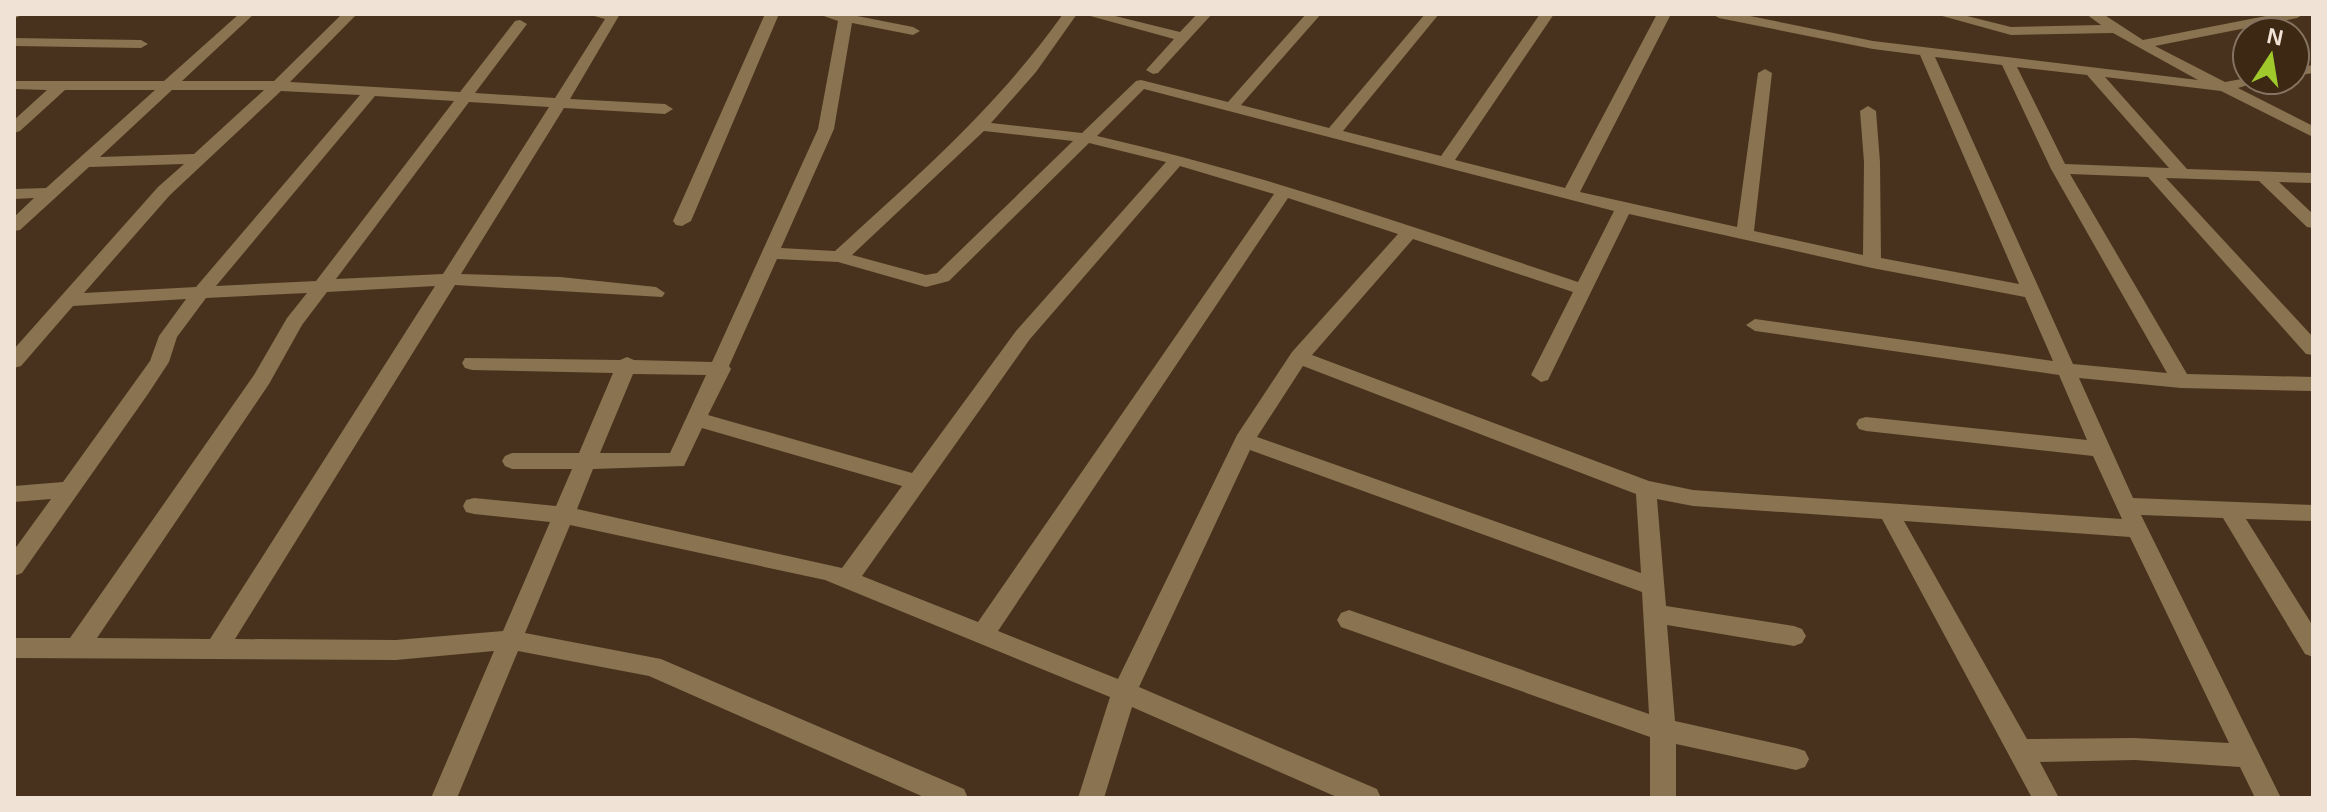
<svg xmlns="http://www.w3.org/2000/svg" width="2327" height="812" viewBox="0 0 2327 812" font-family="Helvetica,sans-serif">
  <rect width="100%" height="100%" fill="#48321d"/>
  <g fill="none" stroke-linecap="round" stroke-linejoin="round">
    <path fill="#897350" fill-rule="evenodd" d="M 14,14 L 23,14 L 14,19 Z
      M 239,14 L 254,14 L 182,81 L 274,81 L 342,14 L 357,14 L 290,82 L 460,92 L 515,21 L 520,20 L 527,24 L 475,93 L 555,98 L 605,19 L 587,14 L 620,14 L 570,99 L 665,104 L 673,109 L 665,114 L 564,108 L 461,274 L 560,277 L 656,287 L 665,293 L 662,297 L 455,285 L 235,639 L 396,640 L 503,631 L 550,522 L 474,514 L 466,512 L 463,506 L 466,500 L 474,498 L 556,506 L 572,469 L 512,469 L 505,466 L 502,461 L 505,456 L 512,453 L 579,453 L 613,373 L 472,370 L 465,368 L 462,363 L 465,358 L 620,360 L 627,357 L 634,360 L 712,362 L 818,129 L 838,21 L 818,14 L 847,14 L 913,27 L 920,31 L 913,35 L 852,23 L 834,129 L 781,248 L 835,251 C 919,174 996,108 1063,14 L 1077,14 L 1036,72 L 991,123 L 1082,133 L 1136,81 L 1141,80 L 1228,102 L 1306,14 L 1321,14 L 1241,105 L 1329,128 L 1425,14 L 1439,14 L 1343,131 L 1441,156 L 1540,14 L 1554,14 L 1455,160 L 1565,188 L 1657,14 L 1671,14 L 1580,192 L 1737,227 L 1758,73 L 1765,69 L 1772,73 L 1754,231 L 1863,255 L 1864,162 L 1860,111 L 1868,106 L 1876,111 L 1880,162 L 1881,258 L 2019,284 L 1920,55 L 1873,49 L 1719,18 L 1712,14 L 1740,14 L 1873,41 L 2198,80 L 2113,33 L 2011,35 L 1935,14 L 1959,14 L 2011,27 L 2101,25 L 2086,14 L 2103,14 L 2143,40 L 2276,14 L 2304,14 L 2297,18 L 2155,46 L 2225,82 L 2247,78 L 2265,80 L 2238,88 L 2313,126 L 2313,137 L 2221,91 L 2105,77 L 2187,169 L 2313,173 L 2313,183 L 2279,182 L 2313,214 L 2313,228 L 2307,227 L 2259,181 L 2166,178 L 2313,337 L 2313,355 L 2306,354 L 2148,177 L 2070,174 L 2187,374 L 2313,377 L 2313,391 L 2181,388 L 2079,378 L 2133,498 L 2313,505 L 2313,521 L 2246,519 L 2313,626 L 2313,657 L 2305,654 L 2223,518 L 2141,515 L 2281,798 L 2255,798 L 2240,767 L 2135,760 L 2040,762 L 2059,798 L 2032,798 L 1882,519 L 1693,506 L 1657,499 L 1666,606 L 1794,626 L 1802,629 L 1806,636 L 1802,643 L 1794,646 L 1667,625 L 1675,721 L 1796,748 L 1805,751 L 1809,759 L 1805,767 L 1796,770 L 1676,744 L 1676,798 L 1650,798 L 1650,737 L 1341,627 L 1337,620 L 1341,613 L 1349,610 L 1649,714 L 1642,592 L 1250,450 L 1139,687 L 1377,789 L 1381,798 L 1339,798 L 1132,707 L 1104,798 L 1078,798 L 1110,697 L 825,580 L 570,525 L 525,633 L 661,659 L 964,789 L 968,798 L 926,798 L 649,676 L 518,651 L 457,798 L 431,798 L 494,651 L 396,660 L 14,658 L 14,638 L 70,638 L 254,375 L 287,318 L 307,293 L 206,298 L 177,337 L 169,362 L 148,394 L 22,573 L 14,576 L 14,550 L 51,499 L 14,502 L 14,486 L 63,482 L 150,361 L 159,336 L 186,299 L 73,306 L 21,366 L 14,368 L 14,349 L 158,187 L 184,164 L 89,167 L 20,230 L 14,231 L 14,217 L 34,198 L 14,199 L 14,189 L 46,188 L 155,90 L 65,90 L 20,131 L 14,133 L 14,120 L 47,90 L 14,89 L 14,81 L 164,81 ZM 1935,57 L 2002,65 L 2051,169 L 2167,373 L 2073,364 ZM 2017,67 L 2087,75 L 2169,168 L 2065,164 ZM 1144,89 L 1614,211 L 1578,282 C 1419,229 1261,173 1097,136 ZM 172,90 L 264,90 L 194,154 L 100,157 ZM 281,91 L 360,95 L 196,287 L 84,293 L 170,195 ZM 375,96 L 454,101 L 316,281 L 216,286 ZM 469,102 L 549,107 L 443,274 L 336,279 ZM 984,131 L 1073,141 L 937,273 L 926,275 L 852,255 ZM 1089,143 L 1166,162 L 1016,331 L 912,473 L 708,415 L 731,369 L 729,366 L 777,259 L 838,262 L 926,287 L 949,281 ZM 1180,166 L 1274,194 L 978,622 L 862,576 L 1030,339 ZM 1288,198 L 1398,234 L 1292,352 L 1237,435 L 1118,679 L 998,631 ZM 1629,214 L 1872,268 L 2025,297 L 2053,361 L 1755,319 L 1746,325 L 1755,331 L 2059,375 L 2087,440 L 1866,417 L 1859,419 L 1856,424 L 1859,429 L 1866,431 L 2093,456 L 2122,519 L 1693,490 L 1649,481 L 1312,355 L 1413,239 L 1573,292 L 1531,375 L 1541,382 L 1548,380 ZM 435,286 L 210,639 L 97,638 L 269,384 L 302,325 L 327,292 ZM 1303,366 L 1636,494 L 1641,573 L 1257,437 ZM 633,374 L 706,375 L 670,453 L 600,453 ZM 702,428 L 902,486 L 842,568 L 577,509 L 593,469 L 684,466 ZM 1904,521 L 2130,537 L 2229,743 L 2135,738 L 2027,739 Z
      M 765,14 L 779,14 L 691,221 L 682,226 L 676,225 L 673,221 Z
      M 1083,14 L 1107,14 L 1180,32 L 1197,14 L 1212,14 L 1158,73 L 1153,74 L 1146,70 L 1174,39 Z
      M 14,38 L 141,40 L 148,44 L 141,48 L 14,46 Z
      M 2313,65 L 2313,73 L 2295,76 L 2295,68 Z"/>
  </g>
  <rect width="2327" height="812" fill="none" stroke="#f1e2d6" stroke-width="32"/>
  <g transform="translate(2271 56) rotate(12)"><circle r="38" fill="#3d2813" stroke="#857261" stroke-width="2"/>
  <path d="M0-6L14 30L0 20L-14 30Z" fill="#a0c92c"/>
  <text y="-12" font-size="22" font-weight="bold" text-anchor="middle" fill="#f1e2d6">N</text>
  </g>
</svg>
